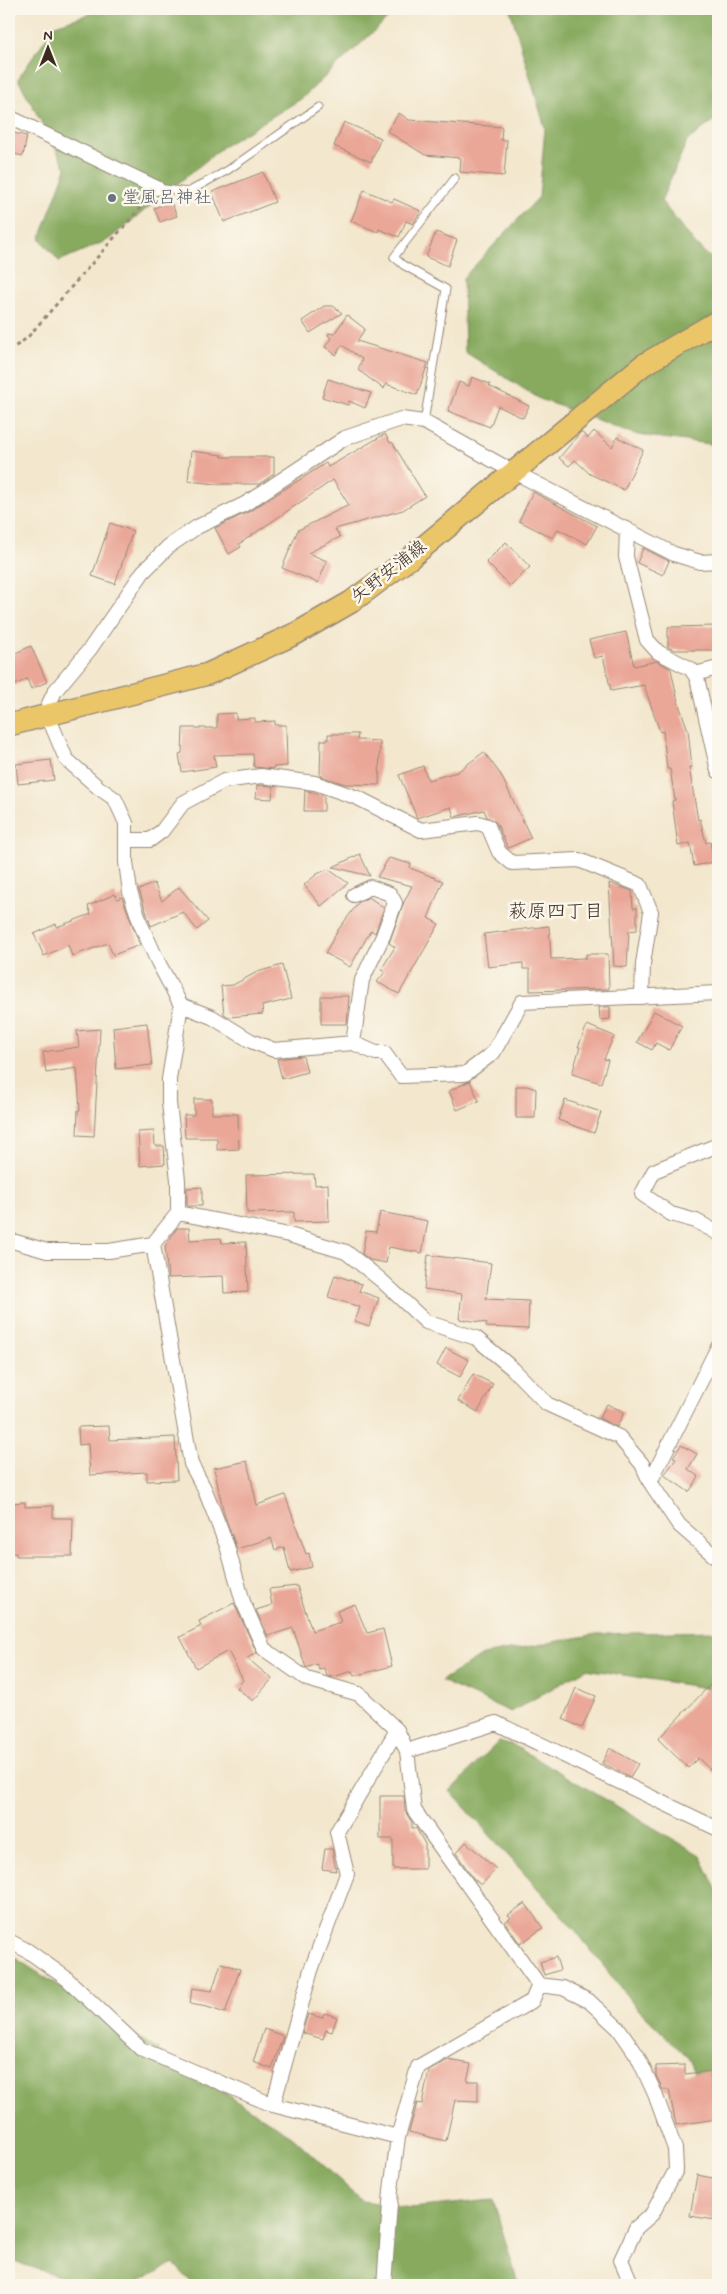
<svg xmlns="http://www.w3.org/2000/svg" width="727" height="2294" viewBox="0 0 727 2294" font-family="Mynerve,'Klee One',sans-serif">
  <rect width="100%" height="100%" fill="#fbf7ec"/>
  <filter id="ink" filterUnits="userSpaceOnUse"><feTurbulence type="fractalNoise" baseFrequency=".02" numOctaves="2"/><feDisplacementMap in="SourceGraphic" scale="10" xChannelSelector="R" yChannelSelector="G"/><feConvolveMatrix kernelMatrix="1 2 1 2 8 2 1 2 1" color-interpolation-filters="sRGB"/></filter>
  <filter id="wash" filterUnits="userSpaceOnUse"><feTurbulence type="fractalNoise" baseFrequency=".0096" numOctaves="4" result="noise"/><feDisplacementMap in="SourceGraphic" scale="20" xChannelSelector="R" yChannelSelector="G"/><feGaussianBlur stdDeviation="1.12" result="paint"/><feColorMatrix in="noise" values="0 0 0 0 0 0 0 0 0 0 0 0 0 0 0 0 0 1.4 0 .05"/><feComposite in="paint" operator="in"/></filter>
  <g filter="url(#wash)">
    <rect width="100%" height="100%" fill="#f3e7cd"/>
    <path fill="#87aa5e" stroke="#616a3e" d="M 105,9 L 398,9 L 301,99 L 224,146 L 108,240 L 59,261 L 40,239 L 66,168 L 18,79 L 55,25 Z
      M 510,9 L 718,9 L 718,117 L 687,141 L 661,201 L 697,246 L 718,264 L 718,445 L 638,435 L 540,399 L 465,352 L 463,278 L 539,197 L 545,128 Z
      M 710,1631 L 718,1633 L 718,1690 L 586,1669 L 511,1712 L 441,1681 L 483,1655 L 597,1634 Z
      M 499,1741 L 513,1745 L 700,1855 L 718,1893 L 718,2121 L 715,2119 L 689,2059 L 634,2005 L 576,1931 L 450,1791 Z
      M 9,1954 L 293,2137 L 362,2201 L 411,2208 L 493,2200 L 518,2283 L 517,2285 L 194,2285 L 174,2264 L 129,2285 L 122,2285 L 72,2280 L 9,2260 Z"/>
    <g id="blocks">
      <path fill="#eaa798" d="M 399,113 L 409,120 L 502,127 L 501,140 L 507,140 L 504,176 L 460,172 L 461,158 L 425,155 L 387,131 Z
        M 344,122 L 381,138 L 371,162 L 334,146 Z
        M 9,132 L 27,136 L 23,156 L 9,153 Z
        M 263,172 L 275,202 L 224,222 L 212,192 Z
        M 364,190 L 392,202 L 394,199 L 421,211 L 413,224 L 406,221 L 399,237 L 379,229 L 378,232 L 351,221 Z
        M 171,202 L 177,216 L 160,222 L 154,208 Z
        M 436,232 L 457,240 L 448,266 L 426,257 Z
        M 324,306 L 333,306 L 342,313 L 310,333 L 302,321 Z
        M 347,315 L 365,329 L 357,341 L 428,363 L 417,395 L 386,384 L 384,389 L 358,370 L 362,359 L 342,345 L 336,355 L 325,347 L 331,338 L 328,335 L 329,333 L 334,334 Z
        M 472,377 L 490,384 L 489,386 L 529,406 L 523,418 L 498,406 L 490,427 L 448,411 L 459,382 L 469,386 Z
        M 328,379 L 371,393 L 365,408 L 349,401 L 348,405 L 322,397 Z
        M 594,431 L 612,447 L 617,437 L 643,450 L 624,490 L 590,474 L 575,460 L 569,466 L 559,458 L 581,432 L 588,438 Z
        M 385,434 L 390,443 L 392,442 L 425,496 L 403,510 L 335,529 L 340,537 L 308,553 L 327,561 L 318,583 L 282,568 L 298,530 L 349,505 L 333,480 L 239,544 L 241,547 L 229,554 L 215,528 L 250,511 L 326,463 L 328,467 Z
        M 191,451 L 222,455 L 222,457 L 274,457 L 274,474 L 259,484 L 216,484 L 188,481 Z
        M 533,492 L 597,526 L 587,544 L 558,529 L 553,538 L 519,521 Z
        M 110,523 L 133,531 L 115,584 L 92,576 Z
        M 506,542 L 530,567 L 510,586 L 486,562 Z
        M 643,548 L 669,561 L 663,575 L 637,563 Z
        M 718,626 L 718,650 L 674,650 L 668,647 L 668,627 Z
        M 626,632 L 634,666 L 657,661 L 671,669 L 678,702 L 688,730 L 692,767 L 689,767 L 698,820 L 700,819 L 706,843 L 710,842 L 714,862 L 694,866 L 690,843 L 678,846 L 672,801 L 675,800 L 670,769 L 667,769 L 663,731 L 660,732 L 644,685 L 611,691 L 603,656 L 594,658 L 589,640 Z
        M 31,646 L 47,682 L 31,689 L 27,679 L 9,688 L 9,656 Z
        M 236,713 L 236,719 L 255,718 L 255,722 L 275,721 L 275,725 L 286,725 L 287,766 L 273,767 L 273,769 L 254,767 L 253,754 L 214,755 L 216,767 L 182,772 L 179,754 L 182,753 L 183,728 L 217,728 L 217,714 Z
        M 328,734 L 358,734 L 357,740 L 380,741 L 379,785 L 345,784 L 320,776 L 321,740 L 328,740 Z
        M 484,752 L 501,775 L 531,838 L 508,848 L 496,822 L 487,817 L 484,810 L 454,817 L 451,807 L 417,818 L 399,775 L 423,766 L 428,780 L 457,772 Z
        M 51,760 L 54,780 L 18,784 L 16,764 Z
        M 257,785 L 273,786 L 272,799 L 256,798 Z
        M 305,790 L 324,796 L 324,811 L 304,811 Z
        M 360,854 L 370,876 L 333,867 Z
        M 389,858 L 411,864 L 410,868 L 443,881 L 428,918 L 439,924 L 399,994 L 377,982 L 385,972 L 381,970 L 395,947 L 389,943 L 404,902 L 412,886 L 377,877 Z
        M 328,869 L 348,883 L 321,906 L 304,885 L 317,874 Z
        M 154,883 L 162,901 L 179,887 L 208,921 L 197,930 L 183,912 L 151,926 L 139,890 Z
        M 609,883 L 632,891 L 633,908 L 637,908 L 637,930 L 629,931 L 627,967 L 614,966 Z
        M 115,894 L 117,899 L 122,897 L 140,945 L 113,955 L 108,943 L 72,956 L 68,945 L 44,956 L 34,934 L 56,924 L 57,927 L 91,914 L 88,906 Z
        M 369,897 L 384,908 L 375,933 L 371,930 L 350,967 L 325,953 L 338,930 L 359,902 Z
        M 549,926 L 551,959 L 586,958 L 586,954 L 608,954 L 609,989 L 530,991 L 530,969 L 523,969 L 523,963 L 488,967 L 484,934 Z
        M 282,965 L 291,999 L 262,1006 L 263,1014 L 229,1017 L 224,1014 L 221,986 L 233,985 L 257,972 Z
        M 321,996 L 349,996 L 347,1024 L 321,1024 Z
        M 599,1007 L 610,1007 L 610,1019 L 600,1020 Z
        M 654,1011 L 682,1026 L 669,1050 L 656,1043 L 652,1050 L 637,1042 Z
        M 147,1023 L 152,1065 L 116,1069 L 113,1027 Z
        M 587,1025 L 614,1036 L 604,1059 L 608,1060 L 601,1083 L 572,1074 L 580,1047 L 578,1047 Z
        M 100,1029 L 94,1136 L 77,1135 L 78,1110 L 80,1110 L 77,1068 L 46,1073 L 43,1052 L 79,1047 L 77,1031 Z
        M 303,1056 L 307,1072 L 282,1079 L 277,1059 Z
        M 470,1081 L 479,1101 L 457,1110 L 449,1091 Z
        M 516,1086 L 527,1086 L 536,1089 L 535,1118 L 516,1118 Z
        M 194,1099 L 212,1099 L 212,1114 L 238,1114 L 239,1149 L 217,1150 L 217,1138 L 185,1138 L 184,1115 L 194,1115 Z
        M 565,1100 L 601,1112 L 594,1133 L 558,1120 Z
        M 154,1131 L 155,1146 L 164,1146 L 165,1164 L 140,1166 L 138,1132 Z
        M 314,1174 L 315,1185 L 328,1184 L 329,1221 L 294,1222 L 294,1212 L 247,1213 L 246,1175 Z
        M 202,1187 L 202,1206 L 187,1206 L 187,1188 Z
        M 380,1212 L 428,1221 L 422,1253 L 389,1247 L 386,1263 L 370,1260 L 362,1254 L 366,1231 L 376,1232 Z
        M 177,1228 L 189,1228 L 190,1240 L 221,1238 L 222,1243 L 246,1242 L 248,1292 L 224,1293 L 223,1276 L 168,1278 L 165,1246 Z
        M 428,1255 L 491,1263 L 486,1299 L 529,1301 L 528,1329 L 486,1327 L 487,1323 L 459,1319 L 462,1294 L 424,1289 Z
        M 335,1275 L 362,1284 L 359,1291 L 379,1298 L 369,1326 L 355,1321 L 360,1307 L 328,1297 Z
        M 446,1348 L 469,1360 L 460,1377 L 437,1365 Z
        M 473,1374 L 493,1384 L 478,1412 L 458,1401 Z
        M 607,1404 L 624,1412 L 617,1427 L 599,1418 Z
        M 109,1426 L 110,1440 L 175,1437 L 177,1480 L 147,1481 L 147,1472 L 90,1475 L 88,1444 L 79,1445 L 78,1427 Z
        M 681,1445 L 697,1454 L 688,1469 L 699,1477 L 689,1492 L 664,1475 L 676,1459 L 673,1457 Z
        M 247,1461 L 257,1505 L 285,1495 L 306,1554 L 309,1553 L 312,1567 L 290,1572 L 284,1547 L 275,1550 L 271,1538 L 237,1549 L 224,1514 L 214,1468 Z
        M 25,1502 L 25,1507 L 53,1506 L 53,1518 L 73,1518 L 72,1556 L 16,1556 L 16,1553 L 9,1553 L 9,1503 Z
        M 297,1586 L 312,1631 L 341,1622 L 337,1611 L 355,1604 L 367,1633 L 383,1629 L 392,1666 L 354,1676 L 352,1671 L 333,1677 L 327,1676 L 324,1668 L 319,1670 L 317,1664 L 306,1668 L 293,1628 L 268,1636 L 256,1610 L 272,1605 L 269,1589 Z
        M 234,1603 L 257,1653 L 247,1658 L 272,1679 L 253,1701 L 237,1688 L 243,1680 L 228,1651 L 196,1668 L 180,1637 L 201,1626 L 199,1621 Z
        M 710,1685 L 718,1692 L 718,1777 L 698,1758 L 688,1768 L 658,1739 Z
        M 576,1688 L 596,1696 L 582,1728 L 563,1719 Z
        M 610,1748 L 638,1764 L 630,1777 L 602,1763 Z
        M 380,1796 L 404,1796 L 405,1811 L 412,1823 L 412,1828 L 416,1828 L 425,1844 L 425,1869 L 393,1869 L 393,1839 L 380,1839 Z
        M 466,1842 L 496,1869 L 481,1885 L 473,1878 L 456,1853 Z
        M 325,1849 L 332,1849 L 336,1871 L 322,1869 Z
        M 525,1903 L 543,1928 L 520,1944 L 505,1922 L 511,1918 L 508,1915 Z
        M 556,1957 L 560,1970 L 544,1975 L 540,1962 Z
        M 221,1963 L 240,1969 L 225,2013 L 207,2007 L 190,2004 L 192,1988 L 212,1991 Z
        M 324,2013 L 337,2017 L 332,2032 L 326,2030 L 323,2039 L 302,2033 L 308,2014 L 322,2018 Z
        M 264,2029 L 283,2036 L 272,2069 L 253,2062 Z
        M 448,2060 L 471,2064 L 467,2081 L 478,2081 L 478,2101 L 455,2100 L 446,2141 L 409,2132 L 417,2103 L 422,2104 L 429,2071 Z
        M 685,2065 L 685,2074 L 710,2071 L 717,2119 L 676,2125 L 669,2090 L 663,2090 L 656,2075 L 656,2066 Z
        M 697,2175 L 718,2179 L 718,2203 L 715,2220 L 690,2216 Z"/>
    </g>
  </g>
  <g filter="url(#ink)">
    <use href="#blocks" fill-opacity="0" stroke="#978876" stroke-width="1"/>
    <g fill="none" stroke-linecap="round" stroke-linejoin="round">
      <defs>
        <path id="service" d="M 157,188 L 188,192 L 228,170 L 318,107
          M 424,422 L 446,289 L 403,265 L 394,257 L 455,178"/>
        <path id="minor" d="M 9,117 L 157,188
          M 627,529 L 626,557 L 647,640 L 658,652 L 691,669 L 697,678 L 718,771
          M 695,674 L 718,668
          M 126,840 L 150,840 L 162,831 L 183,803 L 224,781 L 261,776 L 315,783 L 358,798 L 421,830 L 478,823 L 488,826 L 499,852 L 512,863 L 579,860 L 640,885 L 651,912 L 643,964 L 642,997
          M 181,1005 L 212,1017 L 251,1041 L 274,1050 L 353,1043 L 376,1053 L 384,1053 L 401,1076 L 465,1074 L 493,1053 L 522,1002 L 718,993
          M 353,1043 L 362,980 L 383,936 L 395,903 L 390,894 L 371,887 L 354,895
          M 718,1145 L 654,1171 L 642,1194 L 671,1214 L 696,1221 L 718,1233
          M 178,1213 L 289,1235 L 346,1252 L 381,1280 L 426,1322 L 476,1338 L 513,1369 L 547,1404 L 619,1437 L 642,1464 L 650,1482 L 679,1525 L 718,1559
          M 9,1240 L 47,1251 L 109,1251 L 153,1244 L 178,1213 L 178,1180 L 169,1103 L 169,1079 L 181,1005 L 158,962 L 141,925 L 130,892 L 126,862 L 126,823 L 115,799 L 99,788 L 66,759 L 48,716 L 48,706 L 55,691 L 90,649 L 143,572 L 169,546 L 197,527 L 245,504 L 345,438 L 401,419 L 424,422 L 512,471 L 674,554 L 700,562 L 718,561
          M 153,1244 L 191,1464 L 205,1490 L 227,1546 L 243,1602 L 264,1649 L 307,1679 L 359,1694 L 397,1730 L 407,1751 L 414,1810 L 539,1985 L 563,1988 L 589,2001 L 619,2029 L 637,2055 L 655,2094 L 675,2149 L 676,2170 L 652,2214 L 636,2228 L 621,2260 L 632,2285
          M 650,1482 L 718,1347
          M 407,1751 L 496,1723 L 718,1829
          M 9,1941 L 28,1951 L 66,1978 L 141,2049 L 273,2105 L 311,1970 L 347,1874 L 337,1832 L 397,1730
          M 273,2105 L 398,2137 L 418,2067 L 532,2001 L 539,1985
          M 384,2285 L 391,2190 L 398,2137"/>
        <path id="primary" d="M 9,725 L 208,674 L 297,633 L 351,602 L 410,558 L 643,365 L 718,321"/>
      </defs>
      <use href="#service" stroke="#978876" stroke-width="9"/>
      <use href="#minor" stroke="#978876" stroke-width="16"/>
      <use href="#primary" stroke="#978876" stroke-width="24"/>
      <path stroke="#978876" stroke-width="3" stroke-dasharray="4 4" stroke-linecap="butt" d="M 9,351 L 27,338 L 147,200"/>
      <use href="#service" stroke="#fff" stroke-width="7"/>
      <use href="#minor" stroke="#fff" stroke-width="14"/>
      <use href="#primary" stroke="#ebc669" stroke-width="21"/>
    </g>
  </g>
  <circle fill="#6b7280" stroke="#fbf7ec" stroke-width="2" cx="112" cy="198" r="5"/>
  <g text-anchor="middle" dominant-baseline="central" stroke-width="5" stroke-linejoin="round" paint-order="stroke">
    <g font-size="18" fill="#5b616d" stroke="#fbf7ec" text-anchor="start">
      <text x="122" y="198">堂風呂神社</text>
    </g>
    <g font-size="18" fill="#3b2a1e" stroke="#fbf7ec">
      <text transform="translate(389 572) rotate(-38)">矢野安浦線</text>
    </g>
    <g font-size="19" fill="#3b2a1e" stroke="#fbf7ec">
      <text x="556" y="911">萩原四丁目</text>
    </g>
  </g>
  <rect width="727" height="2294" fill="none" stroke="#fbf7ec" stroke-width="30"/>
  <g transform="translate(48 48)" stroke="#fbf7ec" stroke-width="4" paint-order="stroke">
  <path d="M0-4L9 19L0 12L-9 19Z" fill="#3b2a1e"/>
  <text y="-8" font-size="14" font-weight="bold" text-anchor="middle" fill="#3b2a1e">N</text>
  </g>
</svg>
